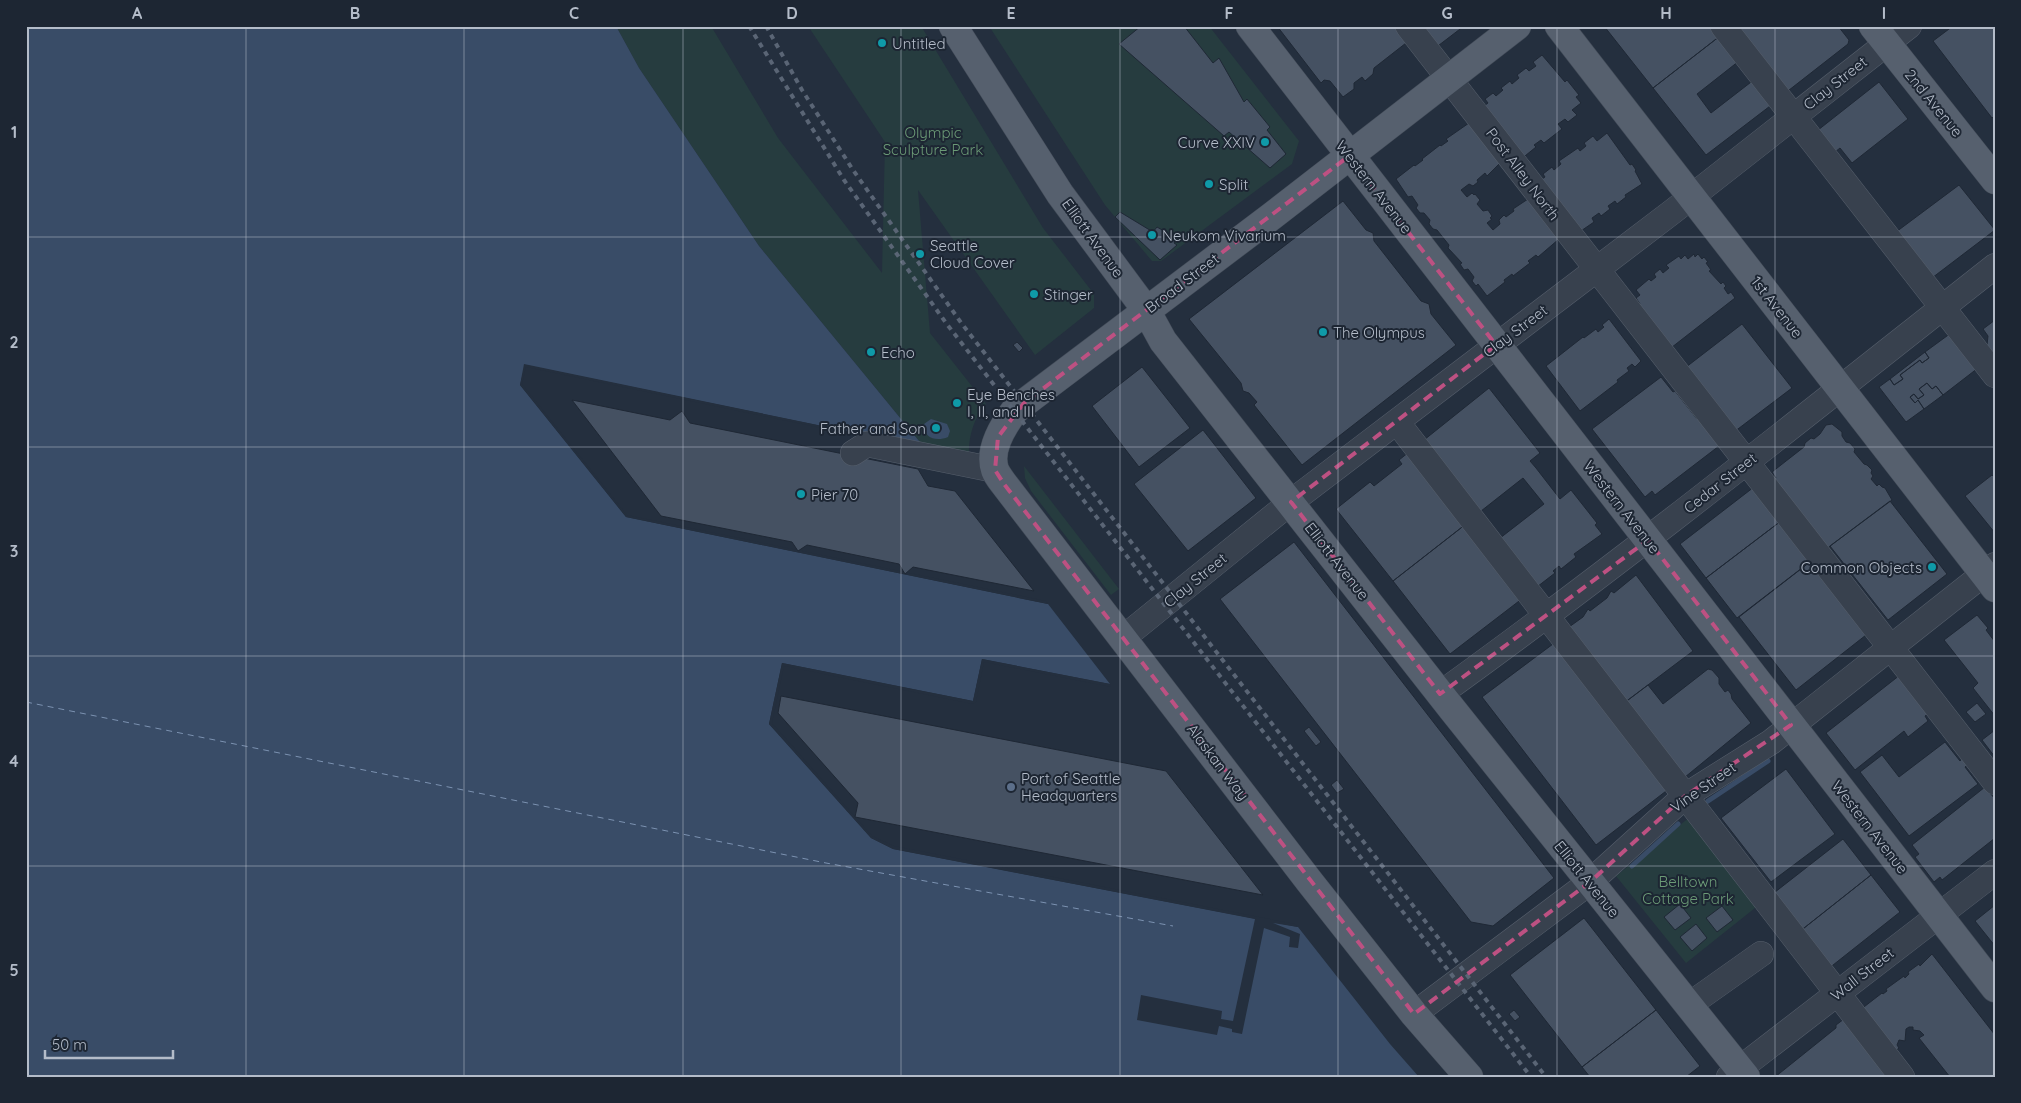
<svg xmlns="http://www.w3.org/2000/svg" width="2021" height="1103" viewBox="0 0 2021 1103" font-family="Quicksand,sans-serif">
  <rect width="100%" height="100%" fill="#242f3e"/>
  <path fill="#263c3f" d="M 616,26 L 711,26 L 778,138 L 882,273 L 885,142 L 808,26 L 921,26 L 1043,228 L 1094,294 L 1094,308 L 1035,355 L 918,190 L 930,333 L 986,404 C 973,419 968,438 969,457 L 924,447 L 759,246 L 639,68 Z
    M 989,26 L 1209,26 L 1299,141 L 1292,164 L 1161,261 L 1152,261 L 1105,205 Z
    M 1024,466 L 1119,589 L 1111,595 L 1031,491 L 1025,478 Z
    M 1690,817 L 1760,904 L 1686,963 L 1616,876 Z"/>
  <path fill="#394c67" d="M 26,26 L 616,26 L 639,68 L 759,246 L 924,447 L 525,365 L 520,385 L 626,517 L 1048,604 L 1110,684 L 982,659 L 973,701 L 782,663 L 769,724 L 871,838 L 893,849 L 1298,927 L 1390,1044 L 1419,1077 L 26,1077 Z
    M 931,419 L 947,424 L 950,431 L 948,437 C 936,442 923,438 924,424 Z"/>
  <path fill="#242f3e" d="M 524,364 L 924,447 L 923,449 L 526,367 L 522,384 L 627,515 L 1046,601 L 1048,604 L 626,517 L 520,385 Z
    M 982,659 L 1110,684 L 1111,687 L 984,662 L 976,702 L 973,704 L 784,666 L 772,723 L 872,836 L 894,846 L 1295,924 L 1298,927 L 1273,923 L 1300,934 L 1298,948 L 1289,947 L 1290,937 L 1264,928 L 1242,1034 L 1232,1032 L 1232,1029 L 1219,1026 L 1217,1035 L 1137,1020 L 1141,995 L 1222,1011 L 1221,1019 L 1233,1021 L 1255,919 L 893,849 L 871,838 L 769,724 L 782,663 L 973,701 Z"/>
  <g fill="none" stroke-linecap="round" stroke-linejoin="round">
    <path stroke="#394c67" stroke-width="5" d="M 1708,801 L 1768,761
      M 1632,866 L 1678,824"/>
    <path stroke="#7c92b1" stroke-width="1" stroke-dasharray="6 5" stroke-linecap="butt" d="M 26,702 L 826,863 L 1173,926"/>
  </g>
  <path fill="#455162" stroke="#1f2835" d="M 1141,26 L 1184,26 L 1213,63 L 1219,58 L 1244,102 L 1247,99 L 1270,127 L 1267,130 L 1286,154 L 1270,168 L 1229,132 L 1224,136 L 1119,44 Z
    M 1277,26 L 1394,26 L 1406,43 L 1374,68 L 1373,74 L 1365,81 L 1362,77 L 1354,83 L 1354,89 L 1343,97 L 1330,81 L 1324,80 L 1321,83 Z
    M 1410,26 L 1464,26 L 1430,52 Z
    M 1604,26 L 1712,26 L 1720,36 L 1653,88 Z
    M 1728,26 L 1838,26 L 1849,40 L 1848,44 L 1784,94 Z
    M 1953,26 L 1995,26 L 1995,115 L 1992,118 L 1933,41 Z
    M 1720,36 L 1739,61 L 1697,94 L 1711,113 L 1755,79 L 1774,103 L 1706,155 L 1653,88 Z
    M 1542,55 L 1565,82 L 1567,80 L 1579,95 L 1576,97 L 1581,103 L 1572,110 L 1577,115 L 1568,122 L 1565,119 L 1558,124 L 1562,129 L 1544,143 L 1541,140 L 1534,145 L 1536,147 L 1520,160 L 1481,108 L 1488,103 L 1485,99 L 1493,93 L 1496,96 L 1503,90 L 1501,88 L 1510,81 L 1512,84 L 1519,78 L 1517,75 L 1526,68 L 1529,71 L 1536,66 L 1533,62 Z
    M 1879,82 L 1908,119 L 1852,163 L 1840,148 L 1830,156 L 1813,134 Z
    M 1469,123 L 1500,163 L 1487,176 L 1485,173 L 1477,180 L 1478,182 L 1473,186 L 1469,184 L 1461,190 L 1467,197 L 1472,193 L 1474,195 L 1475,194 L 1480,200 L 1477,204 L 1483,211 L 1488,210 L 1492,216 L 1490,218 L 1492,219 L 1487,223 L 1493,230 L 1500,224 L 1499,220 L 1504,215 L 1506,217 L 1514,211 L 1513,209 L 1528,199 L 1559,239 L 1538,257 L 1536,255 L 1528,261 L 1530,263 L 1513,276 L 1512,274 L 1504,280 L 1505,282 L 1487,296 L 1478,284 L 1476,286 L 1472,281 L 1474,277 L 1468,269 L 1464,270 L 1460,264 L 1462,263 L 1448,248 L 1449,245 L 1437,230 L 1433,229 L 1429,224 L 1430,220 L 1424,213 L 1420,213 L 1416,208 L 1418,205 L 1412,196 L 1408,197 L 1396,179 L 1414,165 L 1415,166 L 1423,160 L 1422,159 L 1440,145 L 1441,146 L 1448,141 L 1446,139 Z
    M 1607,133 L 1630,165 L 1632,164 L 1636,170 L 1635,171 L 1642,184 L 1625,195 L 1626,197 L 1617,204 L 1615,201 L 1608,206 L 1610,209 L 1601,216 L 1599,213 L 1592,218 L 1594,222 L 1578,233 L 1534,184 L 1545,177 L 1543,174 L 1552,167 L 1554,170 L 1561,164 L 1559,161 L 1578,148 L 1580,151 L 1586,146 L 1584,143 L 1593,136 L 1597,141 Z
    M 1959,185 L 1995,230 L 1928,281 L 1892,235 Z
    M 1343,201 L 1366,230 L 1373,233 L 1374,241 L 1421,301 L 1429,304 L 1431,314 L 1456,345 L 1302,465 L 1254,405 L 1257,402 L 1249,393 L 1243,391 L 1241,383 L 1189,319 Z
    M 1120,212 L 1153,232 L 1157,227 L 1176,238 L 1174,243 L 1177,245 L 1160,260 L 1115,217 Z
    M 1694,254 L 1695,257 L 1698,254 L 1702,259 L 1704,257 L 1708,262 L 1706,263 L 1711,270 L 1709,271 L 1721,284 L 1723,282 L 1726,286 L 1724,288 L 1728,294 L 1731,292 L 1735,298 L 1667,351 L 1635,307 L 1640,304 L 1636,298 L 1640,295 L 1636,290 L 1649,279 L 1651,281 L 1656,277 L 1654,274 L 1660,269 L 1663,273 L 1669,268 L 1666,265 L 1679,256 L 1681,259 L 1685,255 L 1688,259 Z
    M 1609,319 L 1641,361 L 1635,367 L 1632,364 L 1627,368 L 1629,371 L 1617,380 L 1618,382 L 1580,411 L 1546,366 L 1583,337 L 1584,338 L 1596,329 L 1598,332 L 1604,327 L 1602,325 Z
    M 1995,320 L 1995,355 L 1987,345 L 1988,336 L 1983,329 Z
    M 1742,324 L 1792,388 L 1730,435 L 1681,371 Z
    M 1951,333 L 1978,368 L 1943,395 L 1936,386 L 1932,389 L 1927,383 L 1919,389 L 1924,395 L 1918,399 L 1914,394 L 1910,397 L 1915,403 L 1918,400 L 1924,409 L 1906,422 L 1879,387 L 1890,379 L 1894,385 L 1903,379 L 1900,375 L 1920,360 L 1922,363 L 1929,358 L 1925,352 Z
    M 1017,342 L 1023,348 L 1019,352 L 1013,345 Z
    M 1925,352 L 1929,358 L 1922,363 L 1920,360 L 1900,375 L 1903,379 L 1894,385 L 1890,379 Z
    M 1142,367 L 1190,428 L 1139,467 L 1092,406 Z
    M 1661,377 L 1673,392 L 1675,391 L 1697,419 L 1698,418 L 1719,446 L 1655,495 L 1652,491 L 1645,497 L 1592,429 Z
    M 1927,383 L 1932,389 L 1936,386 L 1943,395 L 1924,409 L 1918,400 L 1915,403 L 1910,397 L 1914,394 L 1918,399 L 1924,395 L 1919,389 Z
    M 1489,388 L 1540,453 L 1530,461 L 1536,468 L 1560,499 L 1571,490 L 1597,523 L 1595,525 L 1602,534 L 1574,554 L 1576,557 L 1561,569 L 1559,566 L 1553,571 L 1555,573 L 1533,590 L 1495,542 L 1544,504 L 1523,478 L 1476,515 L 1419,444 Z
    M 572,400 L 670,420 L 682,411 L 690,423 L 918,469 L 928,486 L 955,491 L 1034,591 L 913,567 L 905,574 L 899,564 L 807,545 L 798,551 L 792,542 L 661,516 Z
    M 1832,424 L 1842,432 L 1842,436 L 1846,442 L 1850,443 L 1855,449 L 1854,452 L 1864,464 L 1867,465 L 1872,470 L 1871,473 L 1873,476 L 1871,479 L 1877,486 L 1879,484 L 1882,487 L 1885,488 L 1892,500 L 1826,549 L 1773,480 L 1776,478 L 1772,472 L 1804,447 L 1805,443 L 1811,438 L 1814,439 L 1820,434 L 1826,425 Z
    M 1203,430 L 1256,498 L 1188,551 L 1134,484 Z
    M 1409,452 L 1466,524 L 1393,581 L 1336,509 L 1370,482 L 1374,486 L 1402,464 L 1399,460 Z
    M 1992,475 L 1995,478 L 1995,533 L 1965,496 Z
    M 1754,487 L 1781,521 L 1706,578 L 1680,544 Z
    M 1890,501 L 1947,574 L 1888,620 L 1830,546 Z
    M 1781,521 L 1811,561 L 1737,618 L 1706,578 Z
    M 1466,524 L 1523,598 L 1450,654 L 1393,581 Z
    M 1294,542 L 1554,878 L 1493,926 L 1471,922 L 1220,599 Z
    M 1810,562 L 1866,635 L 1796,690 L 1739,617 Z
    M 1636,575 L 1693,651 L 1620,706 L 1562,632 L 1583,617 L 1588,609 L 1590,611 L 1607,598 L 1611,591 L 1614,593 Z
    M 1977,615 L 1988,628 L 1986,630 L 1995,642 L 1995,716 L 1973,688 L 1978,683 L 1944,640 Z
    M 1557,641 L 1670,788 L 1596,845 L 1482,697 Z
    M 1708,669 L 1712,670 L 1719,678 L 1719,684 L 1725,692 L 1728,690 L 1731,694 L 1732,699 L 1751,723 L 1679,782 L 1620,706 L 1648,685 L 1663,704 Z
    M 1900,675 L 1929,713 L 1925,716 L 1928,721 L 1908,737 L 1904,731 L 1855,770 L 1826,733 Z
    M 781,696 L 1166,771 L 1263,895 L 855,817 L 858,803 L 778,713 Z
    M 1977,703 L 1986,714 L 1975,722 L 1966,712 Z
    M 1309,727 L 1321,742 L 1316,746 L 1304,731 Z
    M 1995,730 L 1995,757 L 1982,740 Z
    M 1945,742 L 1960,761 L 1962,759 L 1967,765 L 1965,767 L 1978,784 L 1909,836 L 1860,772 L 1882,755 L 1899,777 Z
    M 1786,769 L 1835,834 L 1771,882 L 1721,818 Z
    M 1337,780 L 1344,789 L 1337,793 L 1331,785 Z
    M 1985,787 L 1995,799 L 1995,838 L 1942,880 L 1940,877 L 1934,882 L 1915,857 L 1919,854 L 1912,845 Z
    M 1843,839 L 1871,875 L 1799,932 L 1770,896 Z
    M 1871,875 L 1900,912 L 1828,969 L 1799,932 Z
    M 1680,904 L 1691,918 L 1675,930 L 1664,917 Z
    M 1995,905 L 1995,946 L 1975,921 Z
    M 1722,906 L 1733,920 L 1717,932 L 1706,918 Z
    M 1584,918 L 1656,1010 L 1582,1067 L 1510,975 Z
    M 1696,924 L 1707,938 L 1692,951 L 1680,937 Z
    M 1932,954 L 1995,1035 L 1995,1077 L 1950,1077 L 1919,1038 L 1924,1035 L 1920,1031 L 1913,1030 L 1913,1027 L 1909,1027 L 1906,1029 L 1905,1041 L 1899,1040 L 1897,1045 L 1899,1048 L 1892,1054 L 1860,1010 L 1882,993 L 1883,994 L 1887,991 L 1886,989 L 1904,976 L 1905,978 L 1909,974 L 1908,972 L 1919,964 L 1920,966 Z
    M 1514,1010 L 1520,1017 L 1515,1021 L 1509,1014 Z
    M 1656,1010 L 1700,1066 L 1686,1077 L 1590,1077 L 1582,1067 Z
    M 1844,1019 L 1886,1074 L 1883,1077 L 1775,1077 L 1836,1028 L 1836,1025 Z"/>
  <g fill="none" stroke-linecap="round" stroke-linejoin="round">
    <defs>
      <path id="minor" d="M 1408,26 L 1995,782
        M 1723,26 L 1995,375
        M 1397,422 L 1902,1077
        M 853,453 L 867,444 L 995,470
        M 1123,638 L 1291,502 L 1672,212 L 1909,26
        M 1440,694 C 1630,557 1811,411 1995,266
        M 1689,1005 L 1761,954
        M 1414,1014 L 1590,882 L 1685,796 L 1771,742 L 1995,565
        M 1729,1077 L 1995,872"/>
      <path id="major" d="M 953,26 L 1060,194 L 1146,310 L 1163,341 L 1452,709 L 1746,1077
        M 1250,26 L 1995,988
        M 1559,26 L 1995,588
        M 1873,26 L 1995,180
        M 1469,1077 L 1414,1014 L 1309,881 L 1004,484 C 1001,480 997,475 995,470 C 988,450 1003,426 1015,410 L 1272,216 L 1517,26"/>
    </defs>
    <use href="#minor" stroke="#565f6c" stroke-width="26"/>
    <use href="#major" stroke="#414a57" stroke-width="29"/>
    <use href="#minor" stroke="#38414e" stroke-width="25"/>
    <use href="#major" stroke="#56606e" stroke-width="28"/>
    <path stroke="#5a6575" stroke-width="4" stroke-dasharray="5 5" stroke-linecap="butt" d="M 749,26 L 844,180 L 946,323 L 1531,1077
      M 766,26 L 802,90 L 853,170 L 962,324 L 1546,1077"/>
  </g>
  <path fill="none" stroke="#bd5182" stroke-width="4" stroke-dasharray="10 6" stroke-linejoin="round" d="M 1349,156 L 1496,345 L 1291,502 L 1440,694 L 1648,540 L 1791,725 L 1685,796 L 1590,882 L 1414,1014 L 1004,484 L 995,470 L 998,437 L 1024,403 Z"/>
  <path fill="none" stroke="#b4bcc9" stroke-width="1" stroke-opacity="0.55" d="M 246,26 L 246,1077M 464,26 L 464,1077M 683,26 L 683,1077M 901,26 L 901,1077M 1120,26 L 1120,1077M 1338,26 L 1338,1077M 1557,26 L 1557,1077M 1775,26 L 1775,1077M 26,237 L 1995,237M 26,447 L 1995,447M 26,656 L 1995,656M 26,866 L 1995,866"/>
  <g fill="#0f9aa8" stroke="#1d2633" stroke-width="2">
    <circle cx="882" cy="43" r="5"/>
    <circle cx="1265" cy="142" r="5"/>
    <circle cx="1209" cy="184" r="5"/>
    <circle cx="1152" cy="235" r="5"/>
    <circle cx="920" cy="254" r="5"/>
    <circle cx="1034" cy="294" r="5"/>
    <circle cx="1323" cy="332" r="5"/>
    <circle cx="871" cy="352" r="5"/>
    <circle cx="957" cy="403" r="5"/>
    <circle cx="936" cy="428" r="5"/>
    <circle cx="801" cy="494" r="5"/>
    <circle cx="1932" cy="567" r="5"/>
  </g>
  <circle fill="#5c6f8a" stroke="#1d2633" stroke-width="2" cx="1011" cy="787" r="5"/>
  <g text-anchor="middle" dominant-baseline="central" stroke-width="4" stroke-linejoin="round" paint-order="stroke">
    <g font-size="15" fill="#b4bcc9" stroke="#1d2633" text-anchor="start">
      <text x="892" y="43">Untitled</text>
      <text x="1255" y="142" text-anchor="end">Curve XXIV</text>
      <text x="1219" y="184">Split</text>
      <text x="1162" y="235">Neukom Vivarium</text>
      <text x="930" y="245">Seattle<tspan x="930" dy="17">Cloud Cover</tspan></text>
      <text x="1044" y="294">Stinger</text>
      <text x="1333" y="332">The Olympus</text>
      <text x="881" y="352">Echo</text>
      <text x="967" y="394">Eye Benches<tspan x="967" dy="17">I, II, and III</tspan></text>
      <text x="926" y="428" text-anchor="end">Father and Son</text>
      <text x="811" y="494">Pier 70</text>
      <text x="1922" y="567" text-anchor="end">Common Objects</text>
      <text x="1021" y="778">Port of Seattle<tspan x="1021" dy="17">Headquarters</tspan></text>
    </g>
    <g font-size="15" fill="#b4bcc9" stroke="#1d2633">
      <text transform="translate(1835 83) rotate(-38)">Clay Street</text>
      <text transform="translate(1934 103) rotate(51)">2nd Avenue</text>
      <text transform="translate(1523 174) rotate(53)">Post Alley North</text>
      <text transform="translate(1374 187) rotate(52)">Western Avenue</text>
      <text transform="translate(1093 238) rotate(54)">Elliott Avenue</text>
      <text transform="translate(1182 283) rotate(-37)">Broad Street</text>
      <text transform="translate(1777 307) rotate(52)">1st Avenue</text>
      <text transform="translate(1515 331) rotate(-37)">Clay Street</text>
      <text transform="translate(1720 483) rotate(-38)">Cedar Street</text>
      <text transform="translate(1622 507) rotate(52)">Western Avenue</text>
      <text transform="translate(1337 561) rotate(52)">Elliott Avenue</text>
      <text transform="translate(1195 580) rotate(-39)">Clay Street</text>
      <text transform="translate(1218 762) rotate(53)">Alaskan Way</text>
      <text transform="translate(1703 787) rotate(-35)">Vine Street</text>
      <text transform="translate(1870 827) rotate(52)">Western Avenue</text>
      <text transform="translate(1587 879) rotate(51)">Elliott Avenue</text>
      <text transform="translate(1862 974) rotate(-38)">Wall Street</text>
    </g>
    <g font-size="15" fill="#6b9a76" stroke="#1d2633">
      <text x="933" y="132">Olympic<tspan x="933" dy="17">Sculpture Park</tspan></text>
      <text x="1688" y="881">Belltown<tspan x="1688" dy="17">Cottage Park</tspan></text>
    </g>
  </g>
  <rect width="2021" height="1103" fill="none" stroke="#1d2633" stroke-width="55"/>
  <path d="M45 1050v8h128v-8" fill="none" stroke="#b4bcc9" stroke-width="2.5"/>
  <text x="52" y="1050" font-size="15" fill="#b4bcc9" stroke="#1d2633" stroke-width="4" paint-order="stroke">50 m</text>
  <rect x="28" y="28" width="1966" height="1048" fill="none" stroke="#b4bcc9" stroke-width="2"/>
  <g font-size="16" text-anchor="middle" font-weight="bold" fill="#b4bcc9">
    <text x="137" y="19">A</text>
    <text x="355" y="19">B</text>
    <text x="574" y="19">C</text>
    <text x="792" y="19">D</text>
    <text x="1011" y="19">E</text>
    <text x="1229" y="19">F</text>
    <text x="1447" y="19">G</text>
    <text x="1666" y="19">H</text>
    <text x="1884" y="19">I</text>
    <text x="14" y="138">1</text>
    <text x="14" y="348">2</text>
    <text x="14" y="557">3</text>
    <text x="14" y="767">4</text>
    <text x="14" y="976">5</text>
  </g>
</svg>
